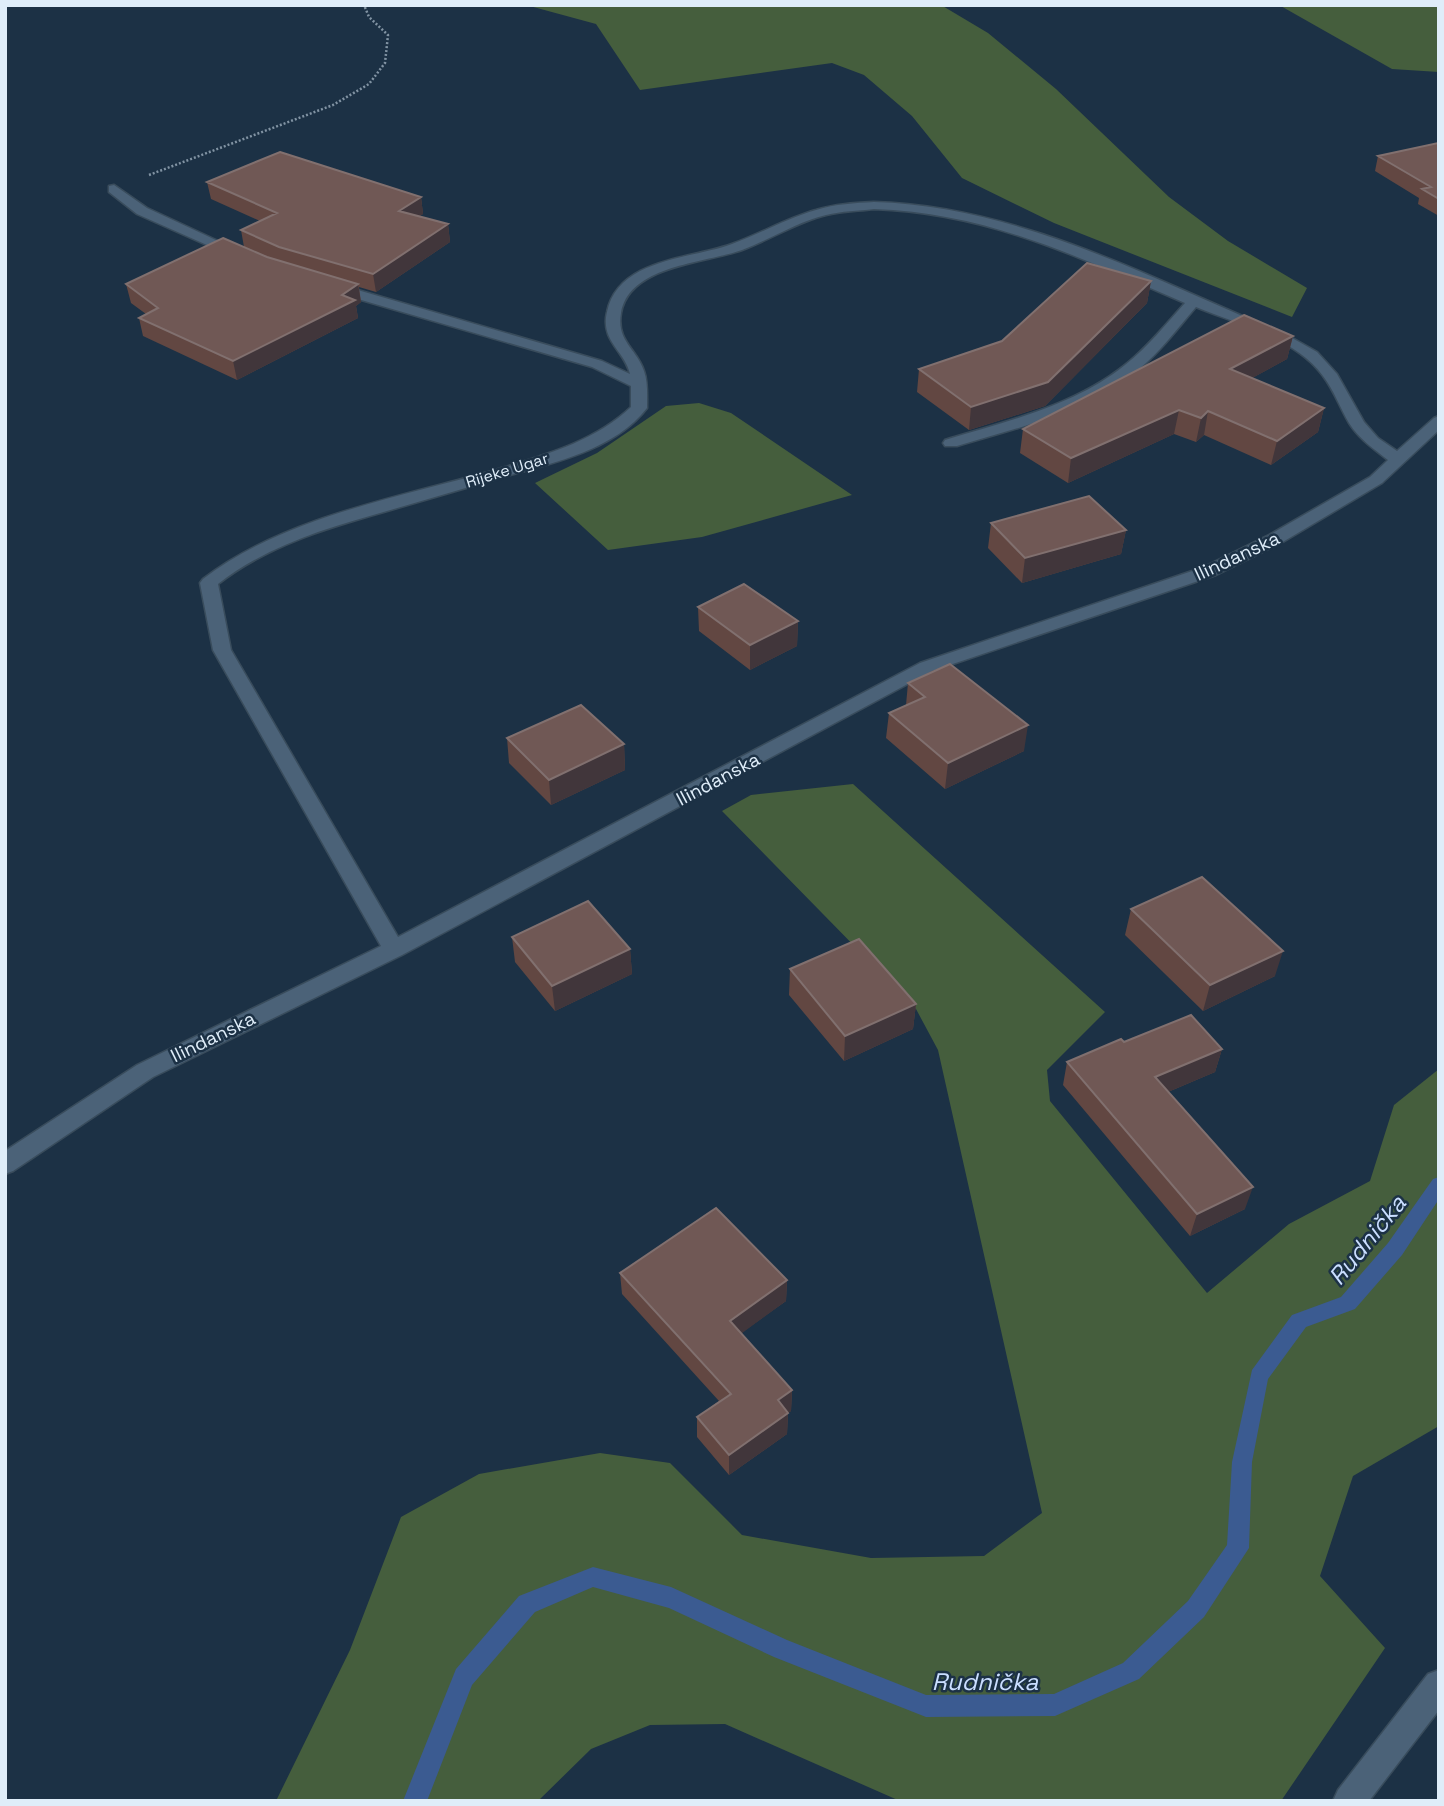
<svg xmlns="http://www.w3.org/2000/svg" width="1444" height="1806" viewBox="0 0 1444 1806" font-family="'Space Grotesk',sans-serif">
  <rect width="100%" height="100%" fill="#1c3145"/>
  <path fill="#455e3d" d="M 526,5 L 941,5 L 988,33 L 1056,89 L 1169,197 L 1228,241 L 1307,288 L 1292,317 L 1054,223 L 962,178 L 912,116 L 864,75 L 832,63 L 640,90 L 596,24 Z
    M 1279,5 L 1439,5 L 1439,72 L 1392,69 Z
    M 699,403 L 731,413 L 852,495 L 702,537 L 608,550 L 535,483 L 597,453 L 666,406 Z
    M 853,784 L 1105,1012 L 1047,1070 L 1050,1101 L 1207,1293 L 1289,1224 L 1370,1181 L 1394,1105 L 1439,1069 L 1439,1426 L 1353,1476 L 1320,1576 L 1385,1648 L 1281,1801 L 900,1801 L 725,1724 L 650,1725 L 591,1749 L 538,1801 L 276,1801 L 350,1650 L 401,1517 L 479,1474 L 600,1453 L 670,1463 L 742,1535 L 871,1558 L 984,1556 L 1042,1513 L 938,1050 L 916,1009 L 722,811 L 751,795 Z"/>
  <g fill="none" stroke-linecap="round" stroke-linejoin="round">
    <path fill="#3b5b91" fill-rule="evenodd" d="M 1439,1177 L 1439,1199 L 1402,1255 L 1355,1309 L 1306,1327 L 1268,1379 L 1252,1462 L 1249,1548 L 1204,1617 L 1139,1679 L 1055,1716 L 926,1717 L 774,1657 L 669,1608 L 593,1587 L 535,1612 L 472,1685 L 427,1801 L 403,1801 L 456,1669 L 519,1596 L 593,1567 L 671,1587 L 787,1640 L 926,1695 L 1054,1694 L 1123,1663 L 1188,1601 L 1227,1545 L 1232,1462 L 1252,1370 L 1292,1315 L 1341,1297 L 1388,1243 L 1433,1179 Z"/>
    <defs>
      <path id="minor" d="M 114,185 L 147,208 L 246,254 L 244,257 L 234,257 L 137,214 L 109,192 L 109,186 Z
        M 874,202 C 1020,206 1153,280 1285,334 L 1317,352 L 1337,374 L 1364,422 L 1378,438 L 1397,451 L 1434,418 L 1439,416 L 1439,430 L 1382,483 L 1281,543 L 1216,575 L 932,671 L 402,955 L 153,1077 L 13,1171 L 5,1174 L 5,1151 L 137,1065 L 381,946 L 213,650 L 200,583 L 203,579 C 280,519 398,497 492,471 C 541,456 593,443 631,407 L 631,386 L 592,367 L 327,290 L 327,284 L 337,284 L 602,361 L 630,374 C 625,351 600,341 607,312 C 618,258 692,259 732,244 C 760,234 787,218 816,210 C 835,204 855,203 874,202 ZM 874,209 C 990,213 1080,258 1185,303 C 1166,324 1148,347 1125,365 C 1074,406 1007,421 945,440 L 943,443 L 945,446 L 957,446 C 1019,427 1087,413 1138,370 C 1160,352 1177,329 1196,307 C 1237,324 1296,338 1323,376 C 1334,390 1340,408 1349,423 C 1359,439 1374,449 1388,460 L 1370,477 L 1269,535 L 1204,567 L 920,663 L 398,937 L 231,650 L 218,584 C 268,545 327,528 387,511 C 425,500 462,489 500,478 C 549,464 614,451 647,408 C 647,396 648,382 644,371 C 637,349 616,341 621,313 C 629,265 706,263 742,250 C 771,239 797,222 826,215 C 842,211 858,211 874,209 Z
        M 1439,1670 L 1439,1710 L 1369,1801 L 1333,1801 L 1338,1790 L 1428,1674 Z"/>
    </defs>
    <use href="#minor" stroke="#394c5c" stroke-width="3"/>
    <path stroke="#8193a3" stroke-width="2.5" stroke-dasharray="2 2" stroke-linecap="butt" d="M 149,175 L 333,105 L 369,84 L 385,63 L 388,35 L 369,17 L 364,5"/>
    <use href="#minor" fill="#4b6278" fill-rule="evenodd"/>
  </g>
  <path fill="#624742" d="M 1439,144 L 1439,216 L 1418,204 L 1419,198 L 1375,171 L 1378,156 Z
    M 207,182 L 421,197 L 423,214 L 419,216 L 448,224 L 450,242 L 376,292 L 359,287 L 361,302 L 356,306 L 358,318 L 237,380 L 143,336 L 139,318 L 146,314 L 131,303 L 126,284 L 244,247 L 241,230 L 260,221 L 211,199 Z
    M 1151,281 L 1147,303 L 1045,406 L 969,430 L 917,392 L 919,369 L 1002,341 Z
    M 1293,336 L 1287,359 L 1252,378 L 1324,408 L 1318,432 L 1271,465 L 1204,435 L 1196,442 L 1174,434 L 1068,483 L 1020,453 L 1023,429 Z
    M 991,523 L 1126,530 L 1121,554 L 1022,583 L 988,548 Z
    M 698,607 L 798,621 L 797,646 L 750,670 L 699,631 Z
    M 908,683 L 1024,751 L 945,789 L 886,738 L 889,713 L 906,705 Z
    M 507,738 L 624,744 L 625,770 L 551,805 L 509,763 Z
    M 1131,909 L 1275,976 L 1203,1011 L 1125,935 Z
    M 512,937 L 630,949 L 632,974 L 555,1011 L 515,962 Z
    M 790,969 L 916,1004 L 913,1029 L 844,1061 L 789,995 Z
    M 1124,1042 L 1222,1049 L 1215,1072 L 1168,1092 L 1245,1209 L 1190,1236 L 1063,1085 L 1067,1062 Z
    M 620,1273 L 787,1280 L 786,1301 L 741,1333 L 792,1390 L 791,1411 L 788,1413 L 787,1434 L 729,1475 L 697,1437 L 697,1417 L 719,1401 L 622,1294 Z"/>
  <path fill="#41363b" d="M 421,197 L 423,214 L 401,228 L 399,211 Z
    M 448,224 L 450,242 L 376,292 L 373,274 Z
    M 1151,281 L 1147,303 L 1045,406 L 969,430 L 971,407 Z
    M 358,284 L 361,302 L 356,306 L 358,318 L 237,380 L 233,361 Z
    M 1293,336 L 1287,359 L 1225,393 L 1230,369 Z
    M 1324,408 L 1318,432 L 1271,465 L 1277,441 Z
    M 1179,410 L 1174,434 L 1068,483 L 1071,458 Z
    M 1208,411 L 1204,435 L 1196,442 L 1201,418 Z
    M 1126,530 L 1121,554 L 1022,583 L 1025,558 Z
    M 798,621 L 797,646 L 750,670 L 750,645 Z
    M 1028,725 L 1024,751 L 945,789 L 948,763 Z
    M 624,744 L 625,770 L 551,805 L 549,780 Z
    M 630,949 L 632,974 L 555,1011 L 552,986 Z
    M 1283,951 L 1275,976 L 1203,1011 L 1210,985 Z
    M 916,1004 L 913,1029 L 844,1061 L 845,1036 Z
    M 1222,1049 L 1215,1072 L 1149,1100 L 1155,1077 Z
    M 1253,1187 L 1245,1209 L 1190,1236 L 1197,1214 Z
    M 787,1280 L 786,1301 L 730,1342 L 730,1321 Z
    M 792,1390 L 791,1411 L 778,1421 L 778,1400 Z
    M 788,1413 L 787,1434 L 729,1475 L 729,1455 Z"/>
  <path fill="#705855" stroke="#81706f" stroke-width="2" d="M 1438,143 L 1439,144 L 1439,199 L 1422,189 L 1431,187 L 1378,156 Z
    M 280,152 L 421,197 L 399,211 L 448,224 L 373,274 L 279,247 L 241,230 L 277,213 L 207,182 Z
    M 223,238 L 267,257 L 358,284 L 342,295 L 355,300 L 233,361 L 139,318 L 158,308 L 126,284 Z
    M 1087,263 L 1151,281 L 1048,382 L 971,407 L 919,369 L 1002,341 Z
    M 1244,315 L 1293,336 L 1230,369 L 1324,408 L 1277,441 L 1208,411 L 1201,418 L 1179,410 L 1071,458 L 1023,429 Z
    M 1089,496 L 1126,530 L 1025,558 L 991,523 Z
    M 744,584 L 798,621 L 750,645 L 698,607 Z
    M 950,664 L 1028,725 L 948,763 L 889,713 L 925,697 L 908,683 Z
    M 581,705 L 624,744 L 549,780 L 507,738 Z
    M 1202,877 L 1283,951 L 1210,985 L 1131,909 Z
    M 588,901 L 630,949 L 552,986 L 512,937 Z
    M 859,939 L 916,1004 L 845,1036 L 790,969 Z
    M 1191,1015 L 1222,1049 L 1155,1077 L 1253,1187 L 1197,1214 L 1067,1062 L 1121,1039 L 1124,1042 Z
    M 716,1208 L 787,1280 L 730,1321 L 792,1390 L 778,1400 L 788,1413 L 729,1455 L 697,1417 L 731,1394 L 620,1273 Z"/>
  <g text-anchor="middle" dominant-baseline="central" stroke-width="5" stroke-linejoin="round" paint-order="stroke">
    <g font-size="16" fill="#dfedf9" stroke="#1c3145">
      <text transform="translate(507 470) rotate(-17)">Rijeke Ugar</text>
    </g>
    <g font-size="19" fill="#dfedf9" stroke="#1c3145">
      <text transform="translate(1237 556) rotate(-25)">Ilindanska</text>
      <text transform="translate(718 779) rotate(-28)">Ilindanska</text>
      <text transform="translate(213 1037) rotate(-26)">Ilindanska</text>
    </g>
    <g font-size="24" font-style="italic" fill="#cadeff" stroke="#1c3145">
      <text transform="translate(1367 1240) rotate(-51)">Rudnička</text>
      <text x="985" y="1681">Rudnička</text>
    </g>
  </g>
  <rect width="1444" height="1806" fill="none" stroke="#dfedf9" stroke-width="14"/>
</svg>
